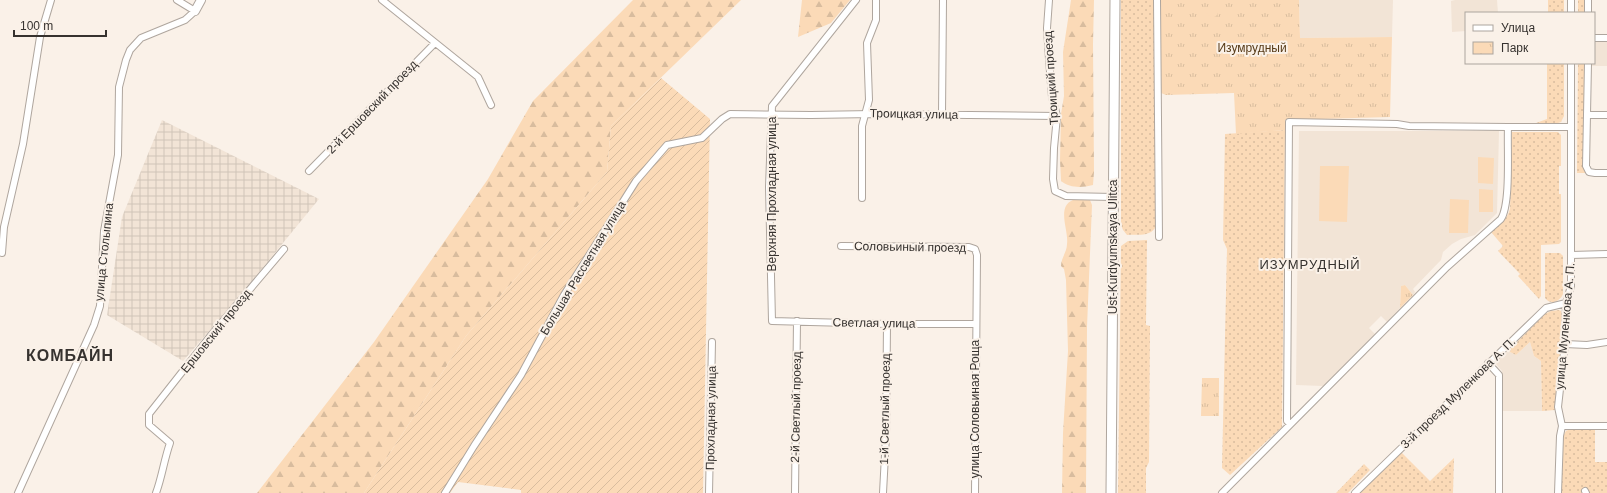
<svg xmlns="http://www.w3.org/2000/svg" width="1607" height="493" viewBox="0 0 1607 493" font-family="Helvetica,sans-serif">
  <defs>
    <pattern id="industrial-grid" width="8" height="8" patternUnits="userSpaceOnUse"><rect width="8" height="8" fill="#f2e4d6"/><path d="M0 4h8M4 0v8" fill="none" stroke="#d0c4b8"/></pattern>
    <pattern id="grass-dots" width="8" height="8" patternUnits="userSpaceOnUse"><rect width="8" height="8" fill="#fbdab7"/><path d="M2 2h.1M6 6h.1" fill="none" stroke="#d8bc9e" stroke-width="1.8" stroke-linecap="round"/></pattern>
    <pattern id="forest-firs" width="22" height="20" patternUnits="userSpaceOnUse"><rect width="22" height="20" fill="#fbdab7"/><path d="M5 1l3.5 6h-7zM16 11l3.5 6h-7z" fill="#d8bc9e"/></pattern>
    <pattern id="park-tufts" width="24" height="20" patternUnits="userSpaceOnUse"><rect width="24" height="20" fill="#fbdab7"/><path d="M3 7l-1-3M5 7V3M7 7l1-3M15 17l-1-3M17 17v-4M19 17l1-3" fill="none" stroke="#d8bc9e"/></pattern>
    <pattern id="garden-furrows" width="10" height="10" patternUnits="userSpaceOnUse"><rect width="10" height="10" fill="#fbdab7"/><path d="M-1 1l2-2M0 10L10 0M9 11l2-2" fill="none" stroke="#d8bc9e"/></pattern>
  </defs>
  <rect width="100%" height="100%" fill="#faf1e8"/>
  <path fill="#f2e4d6" d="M 1299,0 L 1393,0 L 1392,37 L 1300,38 Z
    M 1455,0 L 1497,0 L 1498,13 L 1466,13 L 1466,31 L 1452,32 L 1451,1 Z
    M 1607,40 L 1607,66 L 1589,66 L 1589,63 L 1594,63 L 1594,41 Z
    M 1299,131 L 1499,131 L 1497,213 L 1475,235 L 1461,239 L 1452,244 L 1443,252 L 1441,260 L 1413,289 L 1415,292 L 1413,295 L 1405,285 L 1401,286 L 1400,308 L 1387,322 L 1381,316 L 1369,328 L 1375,334 L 1323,386 L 1296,385 Z
    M 1530,342 L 1534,356 L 1541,361 L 1542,411 L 1501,411 L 1502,371 L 1495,363 L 1508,351 L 1516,355 Z"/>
  <path fill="url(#industrial-grid)" d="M 162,120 L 319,199 L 238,298 L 183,361 L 107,315 L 122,217 Z"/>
  <path fill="url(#grass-dots)" d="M 1121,0 L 1155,0 L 1155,228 C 1149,237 1137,234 1127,235 L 1123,230 L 1121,225 Z
    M 1548,0 L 1564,0 L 1564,13 L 1548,13 Z
    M 1578,0 L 1586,0 L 1586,13 L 1578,13 Z
    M 1547,63 L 1564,63 L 1564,116 L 1561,122 L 1558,123 L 1536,123 L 1547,119 Z
    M 1578,63 L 1585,63 L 1585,173 L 1577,173 Z
    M 1285,130 L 1282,427 L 1230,475 L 1222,468 L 1227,249 L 1223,240 L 1225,134 Z
    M 1512,132 L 1558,132 L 1561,135 L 1561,166 L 1559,166 L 1559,194 L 1561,194 L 1561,242 L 1559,244 L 1541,245 L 1541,296 L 1539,299 L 1518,276 L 1520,274 L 1498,251 L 1503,246 L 1491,232 C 1499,225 1507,220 1510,209 Z
    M 1147,240 L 1146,325 L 1150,326 L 1149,462 L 1146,468 L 1146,493 L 1118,493 L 1121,246 L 1128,241 Z
    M 1545,253 L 1560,253 L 1563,256 L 1563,294 C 1560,301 1551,306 1545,298 Z
    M 1559,310 L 1561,311 L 1562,315 L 1562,344 L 1555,410 L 1542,411 L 1541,361 L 1534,356 L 1530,342 L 1516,355 L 1508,351 L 1545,314 L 1551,311 Z
    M 1570,429 L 1595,429 L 1595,462 L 1607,462 L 1607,493 L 1556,493 L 1559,436 L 1563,436 L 1566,431 Z
    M 1400,451 L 1430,481 L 1454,458 L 1453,493 L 1359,493 Z
    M 1364,464 L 1370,470 L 1348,493 L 1336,493 Z"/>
  <path fill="url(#forest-firs)" d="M 633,0 L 741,0 L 611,126 L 607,172 L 466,336 L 364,493 L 257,493 L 374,342 L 488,179 L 533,101 Z
    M 802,0 L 850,0 L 831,23 L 798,37 Z
    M 1071,0 L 1094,0 L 1093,44 L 1094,172 L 1093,185 C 1081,188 1070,188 1061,181 L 1060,160 L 1061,114 L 1064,96 L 1063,52 Z
    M 1073,200 L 1090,200 L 1092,205 L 1087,327 L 1086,493 L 1062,493 L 1063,433 L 1068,351 L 1066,280 L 1064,269 L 1061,266 C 1061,258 1067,252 1067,244 C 1069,230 1056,207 1073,200 Z"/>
  <path fill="url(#park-tufts)" d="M 1161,0 L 1299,0 L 1300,38 L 1392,37 L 1390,117 L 1285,120 L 1285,130 L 1236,134 L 1234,93 L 1166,95 L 1161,93 Z
    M 1405,285 L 1413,295 L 1400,308 L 1401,286 Z
    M 1202,378 L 1219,378 L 1219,416 L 1201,416 Z"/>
  <path fill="url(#garden-furrows)" d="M 661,78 L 710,119 L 703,493 L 521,493 L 521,490 L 458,482 L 450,493 L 364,493 L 466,336 L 607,172 L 611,126 Z"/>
  <path fill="#fbdab7" d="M 1211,5 L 1218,14 L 1212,19 L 1204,10 Z
    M 1478,157 L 1494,158 L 1493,184 L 1478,183 Z
    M 1320,166 L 1349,166 L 1347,222 L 1319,221 Z
    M 1479,189 L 1493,190 L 1493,212 L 1479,212 Z
    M 1450,199 L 1469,200 L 1468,233 L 1449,233 Z"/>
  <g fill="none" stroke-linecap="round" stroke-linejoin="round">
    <defs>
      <path id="street" d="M 382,0 L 478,77 L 491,105
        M 856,0 L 772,106 L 769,187 L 772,321 L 887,324 L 976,324
        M 1049,0 L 1047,28 L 1049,59 L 1052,97 L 1057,116 L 1054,148 L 1053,179 L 1055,191 L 1066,196 L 1113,197
        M 1157,0 L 1159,237
        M 1571,13 L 1571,0
        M 1588,13 L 1588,0
        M 1594,38 L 1607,38
        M 1588,63 L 1586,166 L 1589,172 L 1595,173 L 1607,173
        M 942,114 L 943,0
        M 1587,115 L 1607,115
        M 309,171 L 435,43
        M 862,198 L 862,126 L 869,100 L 867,43 L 876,20 L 876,0
        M 841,246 L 969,247 L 975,249 L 977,255 L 975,493
        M 2,253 L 4,227 L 23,144 L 40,37 L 51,0
        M 1571,255 L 1607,254
        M 1565,344 L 1587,345 L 1607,342
        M 1488,363 L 1499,375 L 1499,493
        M 1290,424 L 1287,421 L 1289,122 L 1397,124 L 1409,126 L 1508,127
        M 1562,426 L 1607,426
        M 1585,491 L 1586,493
        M 18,493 L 94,325 L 100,306 L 104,231 L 118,155 L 119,87 L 126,60 L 130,50 L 141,38 L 185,20 L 195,11 L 177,0
        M 156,493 C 162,477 164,460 170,443 L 149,425 L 149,414 L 212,334 L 284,249
        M 445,493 L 474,446 L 521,375 L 564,295 L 636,181 L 667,145 L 702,138 L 722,119 L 730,114 L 811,115 L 873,114 L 1057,116
        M 709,493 L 712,342
        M 795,493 L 797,321
        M 883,493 L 886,436 L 887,324
        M 1222,493 L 1447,267 L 1501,219 C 1511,203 1507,149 1508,127 L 1571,127
        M 1355,493 L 1546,308 L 1566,303
        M 1558,493 L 1560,436 L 1562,426 L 1558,407 L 1565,344 L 1566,303 L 1571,286 L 1571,63"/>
      <path id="secondary" d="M 195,11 L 201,0"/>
      <path id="primary" d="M 1111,493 L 1115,0"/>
    </defs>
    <use href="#street" stroke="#afa69e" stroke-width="8"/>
    <use href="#secondary" stroke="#afa69e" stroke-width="10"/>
    <use href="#primary" stroke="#afa69e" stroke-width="11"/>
    <use href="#street" stroke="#fff" stroke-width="6"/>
    <use href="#secondary" stroke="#fff" stroke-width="8"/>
    <use href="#primary" stroke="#fff" stroke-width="9"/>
  </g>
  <g text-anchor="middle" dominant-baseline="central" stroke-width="4" stroke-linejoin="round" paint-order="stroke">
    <g font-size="12" fill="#573b18" stroke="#faf1e8">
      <text x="1252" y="48">Изумрудный</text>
    </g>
    <g font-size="12" fill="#36322f" stroke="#faf1e8">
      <text transform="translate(1051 78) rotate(-94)">Троицкий проезд</text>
      <text transform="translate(372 107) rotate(-46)">2-й Ершовский проезд</text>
      <text transform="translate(914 114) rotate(1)">Троицкая улица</text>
      <text transform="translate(772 194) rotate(-90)">Верхняя Прохладная улица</text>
      <text transform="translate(910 247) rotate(1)">Соловьиный проезд</text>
      <text transform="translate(1113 247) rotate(-90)">Ust-Kurdyumskaya Ulitca</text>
      <text transform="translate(104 252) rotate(-84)">улица Столыпина</text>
      <text transform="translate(583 268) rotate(-59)">Большая Рассветная улица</text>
      <text transform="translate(874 323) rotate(1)">Светлая улица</text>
      <text transform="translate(1565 326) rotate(-85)">улица Муленкова А. П.</text>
      <text transform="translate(216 331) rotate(-51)">Ершовский проезд</text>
      <text transform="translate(1458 393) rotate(-44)">3-й проезд Муленкова А. П.</text>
      <text transform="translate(796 407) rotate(-89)">2-й Светлый проезд</text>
      <text transform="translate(885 409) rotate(-89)">1-й Светлый проезд</text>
      <text transform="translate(975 409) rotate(-90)">улица Соловьиная Роща</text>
      <text transform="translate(711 418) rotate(-89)">Прохладная улица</text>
    </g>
    <g font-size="13" letter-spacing="1" fill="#36322f" stroke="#faf1e8">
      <text x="1310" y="264">ИЗУМРУДНЫЙ</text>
    </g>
    <g font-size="16" font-weight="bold" letter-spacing="1" fill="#36322f" stroke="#faf1e8">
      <text x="70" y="355">КОМБАЙН</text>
    </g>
  </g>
  <rect x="1465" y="12" width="130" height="52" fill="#faf1e8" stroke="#aca59e"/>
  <rect x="1473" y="25" width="20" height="6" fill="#ffffff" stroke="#aca59e"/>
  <text x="1501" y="32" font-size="12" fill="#36322f">Улица</text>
  <rect x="1473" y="42" width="20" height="12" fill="url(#park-tufts)" stroke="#aca59e"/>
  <text x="1501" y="52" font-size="12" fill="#36322f">Парк</text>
  <path d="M14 30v6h92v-6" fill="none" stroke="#36322f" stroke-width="2"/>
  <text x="20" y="30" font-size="12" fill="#36322f" stroke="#faf1e8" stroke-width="3" paint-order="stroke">100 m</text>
</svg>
